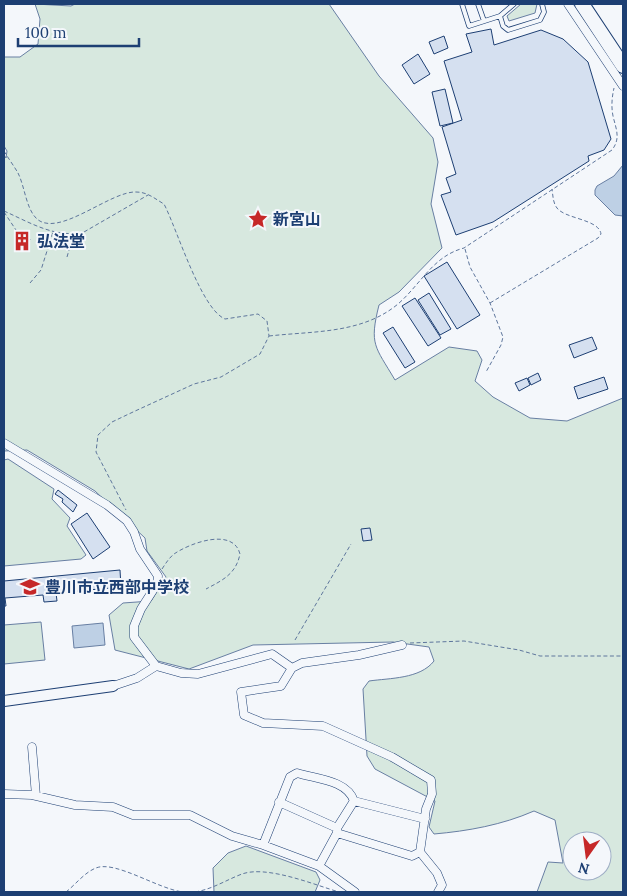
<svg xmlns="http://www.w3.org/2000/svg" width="627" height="896" viewBox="0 0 627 896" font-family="Lora,'Noto Sans JP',serif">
  <rect width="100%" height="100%" fill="#f4f7fb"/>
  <path fill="#d7e8df" stroke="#687fa3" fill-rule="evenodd" d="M 35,4 L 71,6 L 75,4 L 329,4 L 379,76 L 433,138 L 438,162 L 431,204 L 442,248 L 399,292 L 379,305 C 369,345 375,346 395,380 L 449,347 L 477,351 L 482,360 L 475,381 L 493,397 L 530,418 L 567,421 L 623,398 L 623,892 L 537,892 L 548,862 L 563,863 L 555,820 L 534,811 C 502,825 468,831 434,834 L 429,827 L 435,801 L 375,769 L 367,756 L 363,689 L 369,681 C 390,678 420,679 434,661 L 429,647 L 393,642 L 253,645 L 189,669 L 115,650 L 109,615 L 123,603 L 151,601 L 166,577 L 147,551 L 145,538 L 95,491 L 27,450 L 4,451 L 4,155 L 6,158 L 7,151 L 4,146 L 4,57 L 20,57 L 38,44 L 40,19 ZM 572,841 L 602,841 L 602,871 L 572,871 Z
    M 521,4 L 537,4 L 535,13 L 509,21 L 507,16 Z
    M 8,459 L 54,489 L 52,499 L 70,518 L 67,526 L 86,555 L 81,559 L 4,566 L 4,460 Z
    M 41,622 L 45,660 L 4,664 L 4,625 Z
    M 246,846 L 316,872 L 320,880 L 315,892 L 214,892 L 213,868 L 228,853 Z"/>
  <path fill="#bed0e5" stroke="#687fa3" d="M 623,165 L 623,216 L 615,215 L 595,195 L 595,190 L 597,186 L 614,176 Z
    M 103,623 L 105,645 L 74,648 L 72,626 Z"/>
  <path fill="#d5e0f0" stroke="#1d3f73" d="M 491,29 L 494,45 L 541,30 L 563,39 L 588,62 L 611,139 L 604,150 L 588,156 L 589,161 L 493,222 L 456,235 L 441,195 L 451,192 L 446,178 L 456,174 L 442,127 L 462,120 L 444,61 L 472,52 L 466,34 Z
    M 444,36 L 448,48 L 434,54 L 429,42 Z
    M 418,54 L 430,74 L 414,84 L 402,65 Z
    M 445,89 L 453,123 L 440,126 L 432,92 Z
    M 26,233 L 30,240 L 28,241 L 29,244 L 24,248 L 22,245 L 19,247 L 15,240 Z
    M 447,262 L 480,315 L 457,329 L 424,276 Z
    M 429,293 L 451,329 L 440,335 L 418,300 Z
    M 415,298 L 441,338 L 428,346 L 402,306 Z
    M 393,327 L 415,362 L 405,368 L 383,333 Z
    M 592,337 L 597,349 L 574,358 L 569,345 Z
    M 538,373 L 541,380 L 531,385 L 528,378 Z
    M 604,377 L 608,389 L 578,399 L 574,387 Z
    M 527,378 L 530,385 L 519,391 L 515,383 Z
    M 58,490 L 77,505 L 73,512 L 62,502 L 63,499 L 55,494 Z
    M 87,513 L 110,547 L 93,559 L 71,524 Z
    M 370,528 L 372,540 L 363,541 L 361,529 Z
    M 120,570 L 121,587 L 56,593 L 57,601 L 44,602 L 43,595 L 5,598 L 6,606 L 4,606 L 4,581 Z"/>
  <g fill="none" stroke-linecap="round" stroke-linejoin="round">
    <defs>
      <path id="lane" d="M 462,4 L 469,26 L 500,16
        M 478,4 L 484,21
        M 514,4 L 500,16 L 503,26 L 508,30 L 540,20 L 544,12 L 542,4"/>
      <path id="street" d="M 568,4 L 623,86
        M 4,443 L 107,505 L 127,521 L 134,532 L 140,549 L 158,576 L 157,584 L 141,609 L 134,626 L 134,637 L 156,666 L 181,673 L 198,674 L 272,654 L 292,668
        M 402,645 L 359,655 L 302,663 L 292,668 L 281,686 L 241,692 L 244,715 L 263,723 L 323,726 L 392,757 L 431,780 L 432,794 L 426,809 L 420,852 L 437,873 L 442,885 L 438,892
        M 113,686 L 137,678 L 156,666
        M 32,747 L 36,796
        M 4,794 L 32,795 L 75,805 L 113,807 L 133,815 L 190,815 L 232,836 L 263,845 L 319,866 L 355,892
        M 279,802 L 337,828
        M 337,833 L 412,856 L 420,852
        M 263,845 L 290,777 L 297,773 C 316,779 347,780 354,801 L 425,819
        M 319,866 L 337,833 L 337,828 L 354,801"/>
      <path id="secondary" d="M 4,701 L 113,686"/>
      <path id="highway" d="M 582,4 L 623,66"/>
    </defs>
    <use href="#lane" stroke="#1d3f73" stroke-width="5.5"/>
    <use href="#street" stroke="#1d3f73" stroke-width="9"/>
    <use href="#secondary" stroke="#1d3f73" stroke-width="12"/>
    <use href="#highway" stroke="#1d3f73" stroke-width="16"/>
    <path stroke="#5e769c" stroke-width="1" stroke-dasharray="4 2.5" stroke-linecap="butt" d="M 4,151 C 8,158 14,166 18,173 C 25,187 26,209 37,219 C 59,238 110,191 136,192 C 148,192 155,199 164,204 C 177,229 201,309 225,319 L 258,314 L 267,321 L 269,336 L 260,354 L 221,377 L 194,384 L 133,412 L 112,422 L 98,435 L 96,452 L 126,510
      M 4,211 C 29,222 56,239 84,232 L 148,195
      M 4,212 L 18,233
      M 465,249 L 470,267 L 490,303 L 503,337 L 501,345 L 486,372
      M 67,257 L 73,236
      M 30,283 L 41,270 L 53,232
      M 490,303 L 598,238 L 601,234 C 599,219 565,219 557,208 C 553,203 553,196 552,189
      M 269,336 C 313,331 362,334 398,304 C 421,284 433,256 464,248 L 612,150 C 621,138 616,129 613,116 C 611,106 612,97 614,88
      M 162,569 C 166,563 169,558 174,554 C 190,543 233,527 240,554 C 236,574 223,580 206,589
      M 295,640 L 351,544
      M 410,643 L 464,641 L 519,650 L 540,656 L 623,656
      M 4,886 L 5,892
      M 66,892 C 75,885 85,872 96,868 C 115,860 158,889 183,892
      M 195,892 C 213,889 226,880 242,874 C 267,865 315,885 339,892"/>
    <use href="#lane" stroke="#f4f7fb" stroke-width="4"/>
    <use href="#street" stroke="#f4f7fb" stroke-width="8"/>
    <use href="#secondary" stroke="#f4f7fb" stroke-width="10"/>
    <use href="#highway" stroke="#f4f7fb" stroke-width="14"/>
  </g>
  <defs>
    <symbol id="sight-bare" viewBox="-9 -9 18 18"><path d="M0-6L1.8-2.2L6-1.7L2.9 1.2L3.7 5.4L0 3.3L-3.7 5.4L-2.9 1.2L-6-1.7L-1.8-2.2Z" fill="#c62828" stroke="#f4f7fb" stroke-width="2.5" paint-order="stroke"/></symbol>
    <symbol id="building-bare" viewBox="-9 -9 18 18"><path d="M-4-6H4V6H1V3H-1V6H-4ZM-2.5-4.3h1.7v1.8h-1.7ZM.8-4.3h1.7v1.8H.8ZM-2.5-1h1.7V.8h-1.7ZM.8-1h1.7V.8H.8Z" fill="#c62828" stroke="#f4f7fb" stroke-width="2.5" paint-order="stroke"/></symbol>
    <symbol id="school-bare" viewBox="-9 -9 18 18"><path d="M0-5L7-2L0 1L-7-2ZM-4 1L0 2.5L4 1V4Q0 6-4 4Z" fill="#c62828" stroke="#f4f7fb" stroke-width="2.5" paint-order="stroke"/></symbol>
  </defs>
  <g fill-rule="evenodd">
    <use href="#sight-bare" x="244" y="205" width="28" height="28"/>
    <use href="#building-bare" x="8" y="227" width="28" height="28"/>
    <use href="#school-bare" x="16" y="573" width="28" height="28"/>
  </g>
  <g text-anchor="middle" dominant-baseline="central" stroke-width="4" stroke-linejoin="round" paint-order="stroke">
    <g font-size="16" font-weight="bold" fill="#1d3f73" stroke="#f4f7fb" text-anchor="start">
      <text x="273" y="219">新宮山</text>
      <text x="37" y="241">弘法堂</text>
      <text x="45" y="587">豊川市立西部中学校</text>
    </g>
  </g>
  <rect width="627" height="896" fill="none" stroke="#1d3f73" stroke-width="10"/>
  <g transform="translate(587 856) rotate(194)"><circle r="24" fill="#f4f7fb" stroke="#9eadc5"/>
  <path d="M0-4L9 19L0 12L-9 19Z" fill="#c62828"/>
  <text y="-8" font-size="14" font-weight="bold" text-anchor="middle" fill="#1d3f73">N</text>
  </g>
  <path d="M18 38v8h121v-8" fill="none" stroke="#1d3f73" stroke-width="2.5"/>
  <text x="25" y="38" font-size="15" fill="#1d3f73" stroke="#f4f7fb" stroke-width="4" paint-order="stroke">100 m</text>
</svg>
